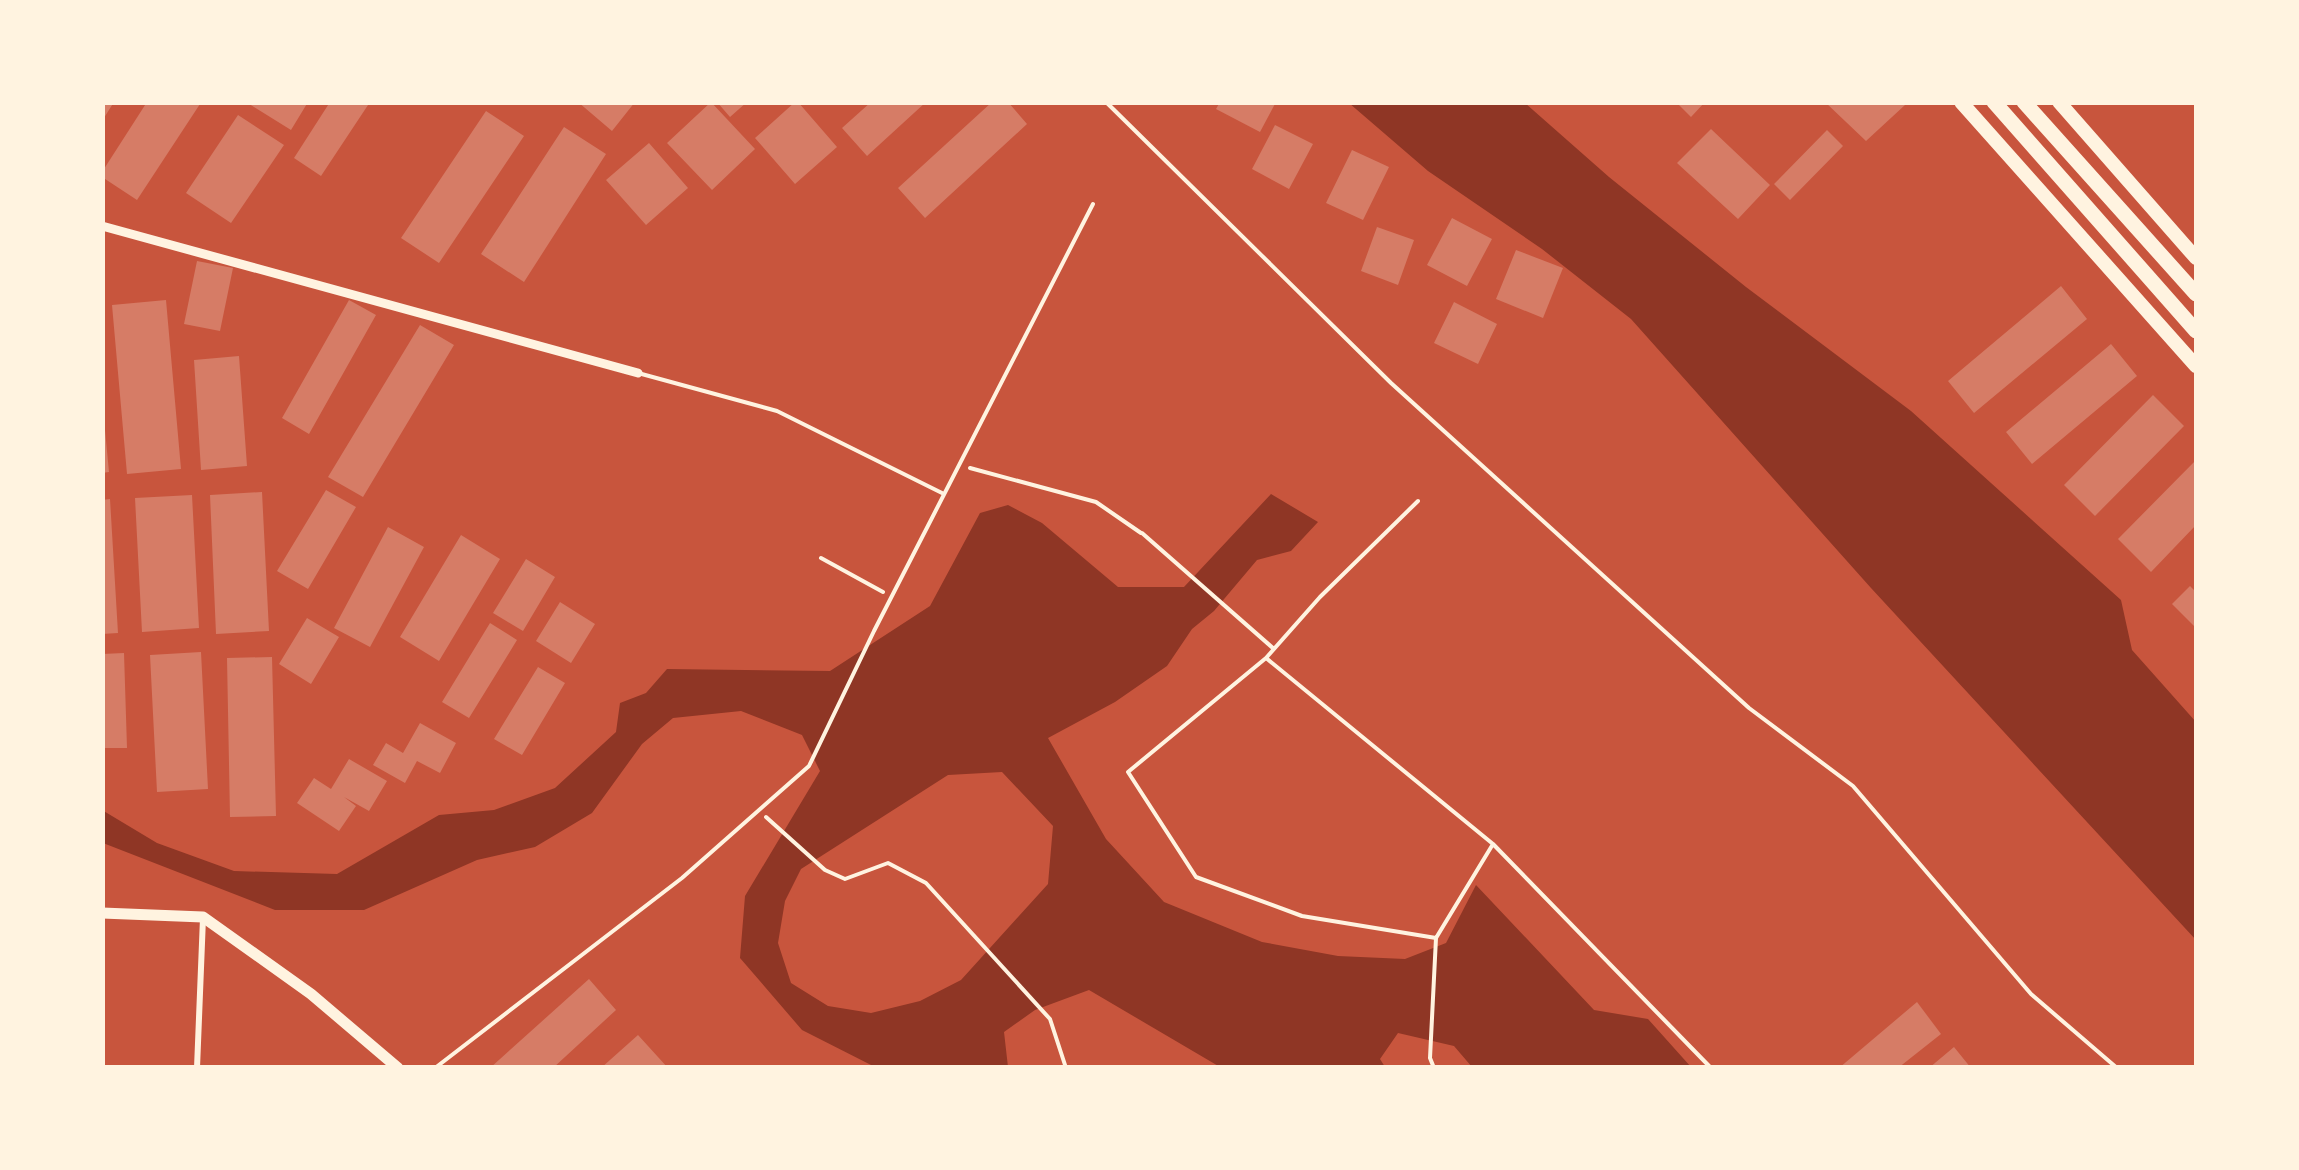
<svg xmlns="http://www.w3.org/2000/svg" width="2299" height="1170" viewBox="0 0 2299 1170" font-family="Mulish,sans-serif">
  <rect width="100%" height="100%" fill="#c8553d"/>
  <path fill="#8f3625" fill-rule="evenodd" d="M 1349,103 L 1525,103 L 1609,177 L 1746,287 L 1911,411 L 2121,600 L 2132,650 L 2196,722 L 2196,940 L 1871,588 L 1631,319 L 1542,249 L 1428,171 Z
    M 1271,494 L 1318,522 L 1291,551 L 1257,560 L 1214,611 L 1192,629 L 1167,666 L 1115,702 L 1048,738 L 1106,839 L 1164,902 L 1262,942 L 1338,956 L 1405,959 L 1446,943 L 1476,885 L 1594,1010 L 1648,1019 L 1691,1067 L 1472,1067 L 1454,1046 L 1398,1033 L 1380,1059 L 1385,1067 L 1220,1067 L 1089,990 L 1035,1010 L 1004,1032 L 1008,1067 L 875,1067 L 802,1030 L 740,958 L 745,896 L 820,771 L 802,735 L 741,711 L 673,718 L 642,744 L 592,813 L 535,847 L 477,860 L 364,910 L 275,910 L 103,843 L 102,810 L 157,843 L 234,871 L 337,874 L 439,815 L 494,810 L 555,788 L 616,732 L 620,703 L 646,693 L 667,669 L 830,671 L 930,606 L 980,513 L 1008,505 L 1042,523 L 1118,587 L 1184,587 ZM 1002,772 L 1053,826 L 1048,884 L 961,980 L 920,1001 L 871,1013 L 828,1006 L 791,983 L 778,943 L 785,901 L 801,869 L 948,775 Z"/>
  <path fill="#d67c66" d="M 102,102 L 114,102 L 102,121 Z
    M 147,102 L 200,104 L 137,200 L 102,177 L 102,172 Z
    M 246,102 L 308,102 L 291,130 Z
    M 330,102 L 370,102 L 321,176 L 294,158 Z
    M 578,102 L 635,102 L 612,131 Z
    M 711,102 L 755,149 L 712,190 L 667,143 Z
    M 717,102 L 747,102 L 730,117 Z
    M 795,102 L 798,102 L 837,147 L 795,184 L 755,138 Z
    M 871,102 L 926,102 L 867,156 L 842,128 Z
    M 992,102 L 1008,102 L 1027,124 L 925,218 L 898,188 Z
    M 1220,102 L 1276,102 L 1260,132 L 1216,109 Z
    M 1676,102 L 1705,102 L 1691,117 Z
    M 1825,102 L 1902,102 L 1905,105 L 1866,141 Z
    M 486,111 L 524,136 L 439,263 L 401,238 Z
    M 238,115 L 284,145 L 231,223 L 186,193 Z
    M 1275,125 L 1313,144 L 1289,189 L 1252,169 Z
    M 564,127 L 606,154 L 524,282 L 481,254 Z
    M 1711,129 L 1770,185 L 1738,219 L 1677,163 Z
    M 1827,130 L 1843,146 L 1790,200 L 1774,184 Z
    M 649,143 L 688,188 L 646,225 L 606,180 Z
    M 1352,150 L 1389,167 L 1363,220 L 1326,203 Z
    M 1452,218 L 1492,239 L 1467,286 L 1427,265 Z
    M 1377,227 L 1414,240 L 1398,285 L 1361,271 Z
    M 1516,250 L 1563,268 L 1543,318 L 1496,299 Z
    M 197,261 L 233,268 L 220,331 L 184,324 Z
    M 2061,286 L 2087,319 L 1974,413 L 1948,381 Z
    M 166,300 L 181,469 L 127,474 L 112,305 Z
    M 349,300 L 376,315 L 309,434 L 282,418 Z
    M 1454,302 L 1497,324 L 1478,364 L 1434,343 Z
    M 420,325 L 454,345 L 363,497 L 328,477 Z
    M 2111,344 L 2137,376 L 2032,464 L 2006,432 Z
    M 239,356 L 247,466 L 201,470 L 194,360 Z
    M 2153,395 L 2184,426 L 2095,516 L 2064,485 Z
    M 102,430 L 105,430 L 109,472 L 102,473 Z
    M 2196,460 L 2196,525 L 2151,572 L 2118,539 Z
    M 326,490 L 356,507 L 308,589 L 277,571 Z
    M 262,492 L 269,631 L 216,634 L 210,495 Z
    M 192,495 L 199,628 L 142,632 L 135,498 Z
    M 110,499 L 118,633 L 102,634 L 102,500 Z
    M 388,527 L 424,547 L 370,647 L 334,628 Z
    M 461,535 L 500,559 L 439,661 L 400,637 Z
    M 526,559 L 555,577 L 523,631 L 493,613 Z
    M 2190,586 L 2196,592 L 2196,628 L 2172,604 Z
    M 560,602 L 595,624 L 571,663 L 536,641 Z
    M 307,618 L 339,637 L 311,684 L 279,664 Z
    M 490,623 L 517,640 L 469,718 L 442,702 Z
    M 201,652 L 208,789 L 157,792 L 150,655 Z
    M 124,653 L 127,748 L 102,748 L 102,654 Z
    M 272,657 L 276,816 L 230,817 L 227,658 Z
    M 538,667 L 565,683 L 522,755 L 494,739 Z
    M 420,723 L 456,743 L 440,773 L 417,761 L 405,783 L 373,765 L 386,743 L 403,753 Z
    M 349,759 L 387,781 L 369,811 L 344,797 L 356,806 L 339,831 L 297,803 L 314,778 L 331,789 Z
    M 589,979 L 616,1010 L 553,1068 L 490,1068 Z
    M 1917,1002 L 1941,1034 L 1898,1068 L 1839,1068 Z
    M 638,1035 L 668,1068 L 601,1068 Z
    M 1954,1047 L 1971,1068 L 1929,1068 Z"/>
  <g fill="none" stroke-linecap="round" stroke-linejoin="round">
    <path stroke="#fff3e0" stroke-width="4" d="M 970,468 L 1096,502 L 1141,533
      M 1418,501 L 1320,597 L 1266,658 L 1128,772 L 1196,877 L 1302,916 L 1436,938
      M 1142,533 L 1274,649
      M 821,558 L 883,592
      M 1266,658 L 1493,844 L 1711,1068
      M 766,817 L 825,870 L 845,879 L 888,863 L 926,883 L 1050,1019 L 1066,1068
      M 1434,1068 L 1430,1058 L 1436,938 L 1493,844"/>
    <path stroke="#fff3e0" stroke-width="4" d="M 1106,102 L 1391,383 L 1749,708 L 1853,786 L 2031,994 L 2117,1068
      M 638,373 L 777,411 L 944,494
      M 435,1068 L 682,878 L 809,766 L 874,631 L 1093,204"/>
    <path stroke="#fff3e0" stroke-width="6" d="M 197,1068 L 203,918"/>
    <path stroke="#fff3e0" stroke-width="9" d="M 102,226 L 638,373"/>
    <path stroke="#fff3e0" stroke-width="11" d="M 102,913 L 203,917 L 311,994 L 398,1068"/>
    <path stroke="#fff3e0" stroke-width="14" d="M 1961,102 L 2196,366
      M 2059,102 L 2196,258"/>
    <path stroke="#fff3e0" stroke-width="15" d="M 1994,102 L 2196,331
      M 2024,102 L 2196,294"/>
  </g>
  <rect width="2299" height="1170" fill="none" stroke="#fff3e0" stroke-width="210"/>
</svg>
